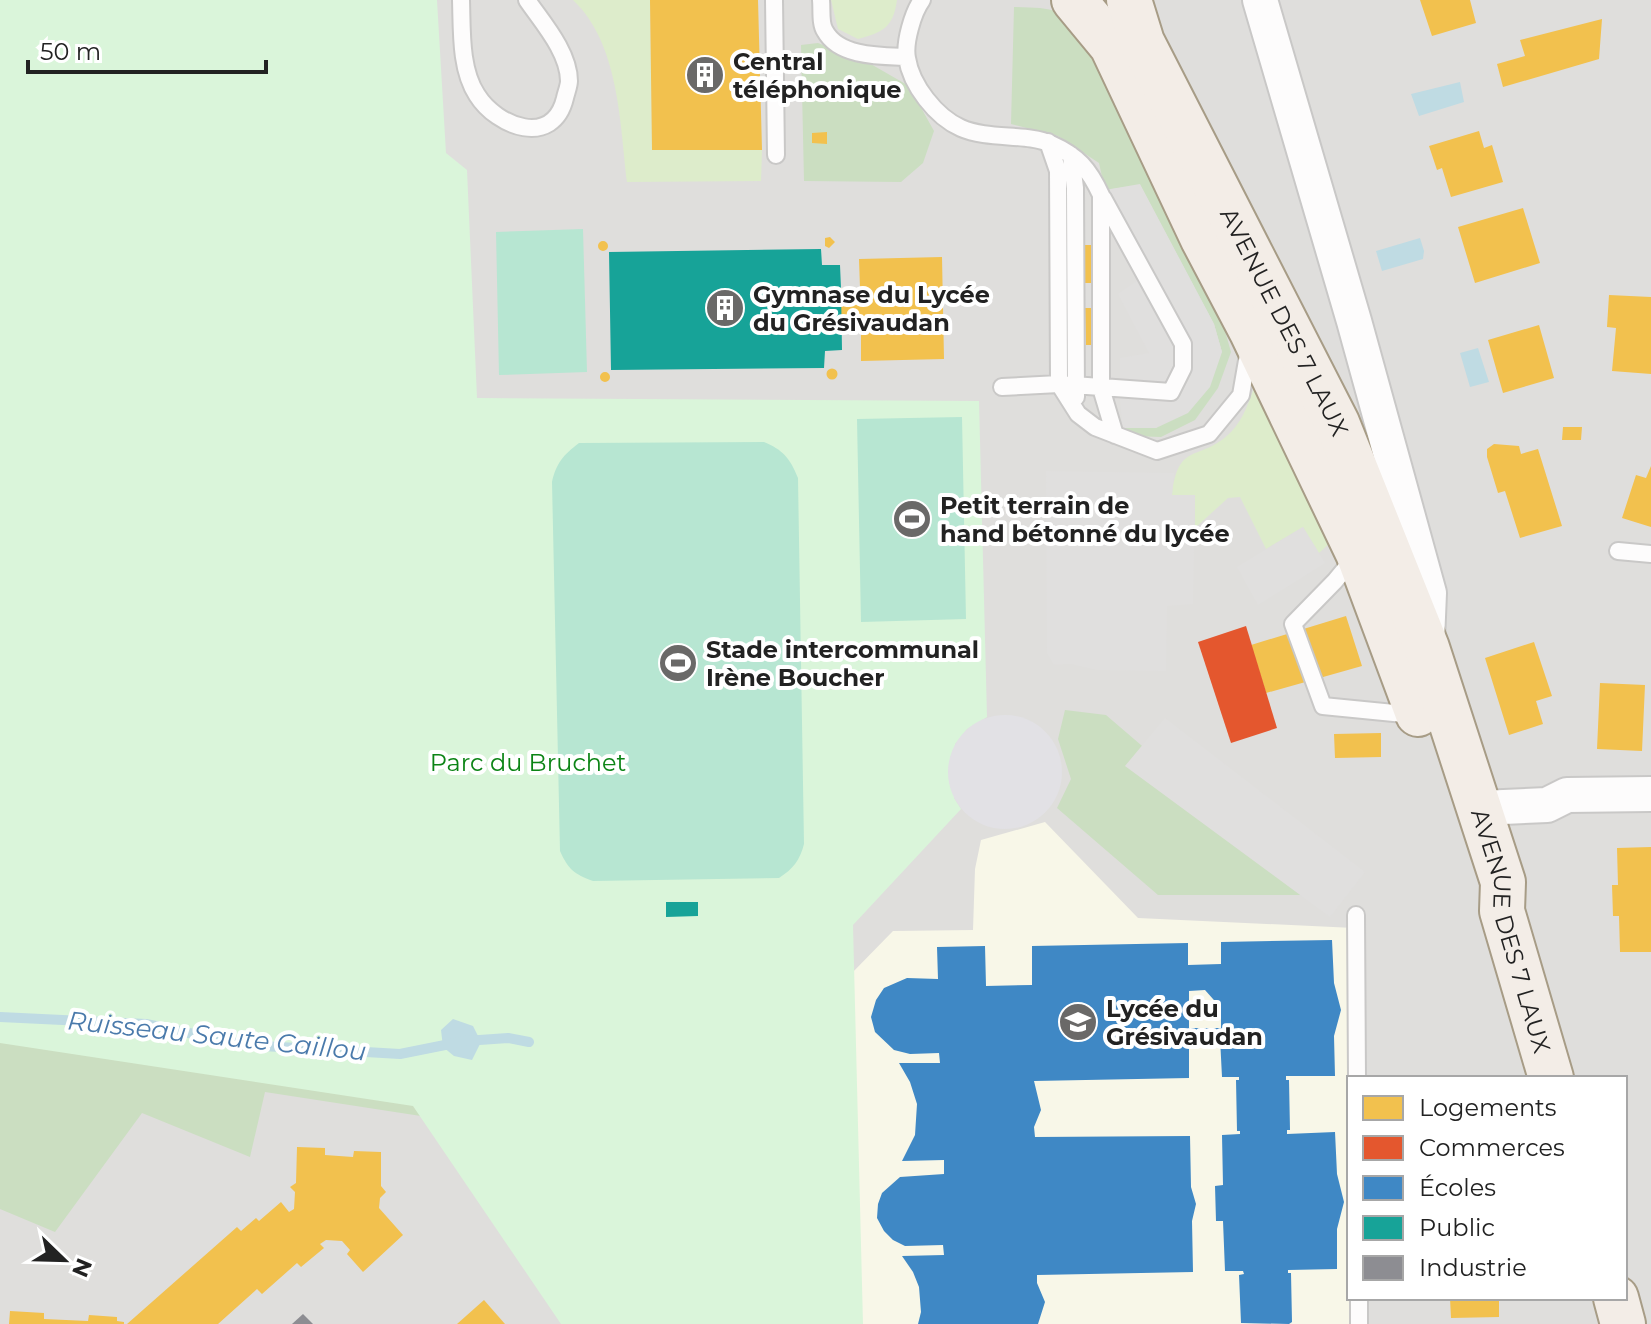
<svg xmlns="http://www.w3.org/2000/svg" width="1651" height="1324" viewBox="0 0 1651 1324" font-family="Montserrat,sans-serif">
  <rect width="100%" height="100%" fill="#f0eeeb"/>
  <path fill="#dfdedc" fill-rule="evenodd" d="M 0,0 L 1651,0 L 1651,1324 L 0,1324 ZM 1349,1078 L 1625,1078 L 1625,1298 L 1349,1298 Z"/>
  <path fill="#f8f7e8" d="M 1045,822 L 1138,918 L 1354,928 L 1349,1078 L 1350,1324 L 595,1324 L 642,1188 L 893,931 L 973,930 L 975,869 L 981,840 Z"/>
  <path fill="#ddeccb" d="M 573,0 L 650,0 L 652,150 L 762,150 L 761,181 L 627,182 C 620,123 619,43 573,0 Z
    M 831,0 L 897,0 C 893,28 883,32 858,39 L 838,29 Z
    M 1256,382 L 1332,541 L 1319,553 L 1303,527 L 1266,549 L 1240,497 L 1228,498 L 1195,528 L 1195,496 L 1172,495 C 1178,440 1200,463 1231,432 C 1244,419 1250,399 1256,382 Z"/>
  <path fill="#cbdec1" d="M 1014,7 C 1054,8 1063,8 1088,39 L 1221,317 L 1231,352 L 1218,388 L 1195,420 L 1161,437 L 1132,436 L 1123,428 L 1156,428 L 1222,352 L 1214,324 L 1140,185 L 1105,190 L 1099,163 L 1058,136 L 1011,124 Z
    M 818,43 L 869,63 L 909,86 L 934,131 L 923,163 L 901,182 L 804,181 L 801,45 Z
    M 1065,710 L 1106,715 L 1316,895 L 1158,895 L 1057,808 L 1071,779 L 1058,739 Z
    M 0,892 L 563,1138 L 265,1092 L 250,1157 L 142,1113 L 55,1232 L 0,1209 Z"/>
  <path fill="#daf5da" d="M 0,0 L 437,0 L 446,153 L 467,170 L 477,398 L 979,401 L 987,717 L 967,729 L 955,744 L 954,798 L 961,809 L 853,925 L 863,1324 L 561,1324 L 413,1106 L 0,1043 Z"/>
  <path fill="#b7e6d2" d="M 583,229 L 587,372 L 499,375 L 496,232 Z
    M 962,417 L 966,619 L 861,622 L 857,419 Z
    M 764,442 C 783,450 790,458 798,478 L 804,844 C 800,860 793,869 779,878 L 593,881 C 574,874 568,869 560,851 L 552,482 C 556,464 563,455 579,443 Z"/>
  <path fill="#e0dfde" d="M 1140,184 L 1214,324 L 1222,352 L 1210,387 L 1188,413 L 1156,428 L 1123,428 L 1120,402 L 1120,358 L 1149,353 L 1118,294 L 1137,281 L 1106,226 L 1105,190 Z
    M 1046,471 L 1174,473 L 1172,495 L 1195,495 L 1193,604 L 1167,606 L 1166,671 L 1097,670 L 1071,664 L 1054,665 L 1047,653 Z
    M 1303,527 L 1325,563 L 1258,605 L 1237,567 Z
    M 1165,718 L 1365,872 L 1330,917 L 1125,766 Z"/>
  <path fill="#e2e1e5" d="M948 772a57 57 0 1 1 114 0a57 57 0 1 1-114 0Z"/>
  <path fill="#bfdbe3" d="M 1460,82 L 1464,102 L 1419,116 L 1411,94 Z
    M 1420,238 L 1424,251 L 1423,259 L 1382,271 L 1376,251 Z
    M 1478,348 L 1489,382 L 1470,387 L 1460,353 Z
    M 453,1019 L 473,1026 L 481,1042 L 472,1060 L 454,1056 L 443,1047 L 441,1030 Z"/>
  <path fill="#f2c14e" d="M 650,0 L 758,0 L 762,150 L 652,150 Z
    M 1420,0 L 1470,0 L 1476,23 L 1432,36 Z
    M 1602,19 L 1599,59 L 1503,87 L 1497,64 L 1525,56 L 1520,40 Z
    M 1479,131 L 1484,148 L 1492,145 L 1503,182 L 1451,197 L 1442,168 L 1437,170 L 1429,146 Z
    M 827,132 L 827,144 L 812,143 L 812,133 Z
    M 1523,208 L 1540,263 L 1475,283 L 1458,227 Z
    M 830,237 L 835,242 L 829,248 L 825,246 L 825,238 Z
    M598 246a5 5 0 1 1 10 0a5 5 0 1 1-10 0Z
    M 1084,245 L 1091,245 L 1092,283 L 1084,283 Z
    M 942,257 L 944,359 L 861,361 L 861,329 L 841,329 L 841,288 L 860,288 L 859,259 Z
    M 1609,295 L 1651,297 L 1651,374 L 1612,371 L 1616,328 L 1607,327 Z
    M 1085,308 L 1092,308 L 1093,345 L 1086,345 Z
    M 1539,325 L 1554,378 L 1503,393 L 1488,340 Z
    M826.5 374a5.5 5.5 0 1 1 11 0a5.5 5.5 0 1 1-11 0Z
    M600 377a5 5 0 1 1 10 0a5 5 0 1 1-10 0Z
    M 1563,427 L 1582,427 L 1581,440 L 1562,440 Z
    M 1494,444 L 1519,446 L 1521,454 L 1538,449 L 1562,526 L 1520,538 L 1505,491 L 1498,493 L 1487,457 L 1487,449 Z
    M 1651,466 L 1651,527 L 1622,518 L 1636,475 L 1646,478 Z
    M 1346,616 L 1362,666 L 1266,693 L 1251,645 Z
    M 1534,642 L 1552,696 L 1536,701 L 1543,724 L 1509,735 L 1485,658 Z
    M 1600,683 L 1645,685 L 1642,751 L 1597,749 Z
    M 1381,733 L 1381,757 L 1335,758 L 1334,734 Z
    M 1651,847 L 1651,952 L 1620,952 L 1619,916 L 1613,916 L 1612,885 L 1618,885 L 1617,848 Z
    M 297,1147 L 325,1148 L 325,1155 L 353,1157 L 354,1151 L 381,1152 L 381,1186 L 386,1192 L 380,1198 L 379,1208 L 403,1235 L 363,1272 L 347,1254 L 350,1250 L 342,1241 L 326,1240 L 320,1244 L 324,1248 L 301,1267 L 297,1263 L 262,1294 L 257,1289 L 218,1324 L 127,1324 L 237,1227 L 241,1231 L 256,1218 L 259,1221 L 281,1202 L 289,1212 L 294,1209 L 295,1192 L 290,1187 L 296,1183 Z
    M 1450,1298 L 1499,1298 L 1499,1317 L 1451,1318 Z
    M 484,1300 L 505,1324 L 457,1324 Z
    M 10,1311 L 44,1313 L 44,1319 L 88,1321 L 89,1315 L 117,1317 L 117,1321 L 124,1322 L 124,1324 L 9,1324 Z"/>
  <path fill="#e4572e" d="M 1246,626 L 1277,728 L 1231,743 L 1198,642 Z"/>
  <path fill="#3f88c5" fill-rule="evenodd" d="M 1332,940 L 1334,983 L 1341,1010 L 1334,1036 L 1335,1076 L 1286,1076 L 1286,1080 L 1289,1080 L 1290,1130 L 1287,1130 L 1287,1134 L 1335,1132 L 1337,1174 L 1344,1202 L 1337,1229 L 1337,1269 L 1288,1270 L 1288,1273 L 1291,1273 L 1292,1322 L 1289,1324 L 1241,1323 L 1239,1275 L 1244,1274 L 1243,1271 L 1225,1271 L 1223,1221 L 1216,1221 L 1215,1186 L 1223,1185 L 1222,1135 L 1240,1134 L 1240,1131 L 1237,1131 L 1236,1080 L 1239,1080 L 1239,1077 L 1222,1077 L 1220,1038 L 1189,1038 L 1189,1078 L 1034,1081 L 1041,1110 L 1034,1127 L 1035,1137 L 1190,1136 L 1191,1187 L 1196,1204 L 1192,1221 L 1193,1272 L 1037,1275 L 1037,1283 L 1045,1302 L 1038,1324 L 918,1324 L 921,1312 L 919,1287 L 913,1272 L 902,1256 L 944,1255 L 943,1245 L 905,1246 L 893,1240 L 884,1231 L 877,1218 L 878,1204 L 882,1193 L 900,1177 L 944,1174 L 944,1160 L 902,1161 L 915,1135 L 917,1104 L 910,1082 L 899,1063 L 940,1063 L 939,1053 L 910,1054 L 894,1050 L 875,1032 L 871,1017 L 876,1000 L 884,988 L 907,978 L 938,979 L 937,947 L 985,946 L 986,986 L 1032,985 L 1032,946 L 1188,943 L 1188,965 L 1221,964 L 1221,942 ZM 1205,990 L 1221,1008 L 1221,1028 L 1189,1028 L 1189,991 Z"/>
  <path fill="#17a398" d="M 821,249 L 822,265 L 840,265 L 841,288 L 842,350 L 825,351 L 824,368 L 611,370 L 609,252 Z
    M 666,902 L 698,902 L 698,916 L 666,917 Z"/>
  <path fill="#8d8d92" d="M 303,1314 L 313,1324 L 292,1324 Z"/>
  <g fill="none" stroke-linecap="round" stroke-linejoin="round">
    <path stroke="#bfdbe3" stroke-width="10" d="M 0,1017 L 146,1024 L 246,1045 L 400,1054 L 465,1041 L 508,1038 L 529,1042"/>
    <defs>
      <path id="service" d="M 461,0 C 462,31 460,69 477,95 C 497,127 553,148 565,98 C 566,93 569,86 569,81 C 569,52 542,22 527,0
        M 774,0 L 776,155
        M 821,0 C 822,9 820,24 825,31 C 839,57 881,56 906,57
        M 922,0 C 913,12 904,43 907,58 C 911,85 936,117 961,128 C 988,140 1028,133 1051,144 C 1078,156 1089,169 1101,195 L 1101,388 L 1115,435
        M 1048,142 L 1058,171 L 1059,384 L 1078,414 L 1095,427 L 1157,451 L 1209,434 L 1241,395 L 1249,349
        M 1071,155 L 1075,188 L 1076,397
        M 1002,387 L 1059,384 L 1171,392 L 1183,368 L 1183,344 L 1103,198
        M 1618,551 L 1651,554
        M 1354,558 L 1335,581 L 1293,624 L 1323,706 L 1414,715
        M 1356,915 L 1357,1078
        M 1359,1298 L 1359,1324"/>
      <path id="minor" d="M 1260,0 L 1354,321 L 1429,593 L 1427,640
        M 1481,808 L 1547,805 L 1567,795 L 1651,794"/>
      <g id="primary">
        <path d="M 1074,0 L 1112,46 L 1203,239 L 1252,332 L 1358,553 L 1418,714"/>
        <path id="s1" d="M 1129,0 L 1142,42 L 1337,423 L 1427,648 L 1503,882 L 1502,911 L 1551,1078"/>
        <path d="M 1616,1298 L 1623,1324"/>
      </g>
    </defs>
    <use href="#service" stroke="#c9c8c7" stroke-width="20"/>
    <use href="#minor" stroke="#c9c8c7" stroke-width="38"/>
    <use href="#primary" stroke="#a79c86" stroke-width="48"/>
    <use href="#service" stroke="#fdfcfc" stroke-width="16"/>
    <use href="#minor" stroke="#fdfcfc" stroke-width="34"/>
    <use href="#primary" stroke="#f3ede7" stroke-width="44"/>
  </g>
  <defs>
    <symbol id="building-disc" viewBox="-11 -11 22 22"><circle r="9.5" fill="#6a6968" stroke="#fff"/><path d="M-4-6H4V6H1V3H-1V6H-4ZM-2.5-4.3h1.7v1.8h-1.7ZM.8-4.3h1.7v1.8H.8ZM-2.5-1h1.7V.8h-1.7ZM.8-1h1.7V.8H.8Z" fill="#fff"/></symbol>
    <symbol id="stadium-disc" viewBox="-11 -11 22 22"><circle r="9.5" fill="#6a6968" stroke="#fff"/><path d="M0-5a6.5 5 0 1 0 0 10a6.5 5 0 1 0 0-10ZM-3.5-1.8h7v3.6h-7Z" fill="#fff"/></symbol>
    <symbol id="school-disc" viewBox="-11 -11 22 22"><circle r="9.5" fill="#6a6968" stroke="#fff"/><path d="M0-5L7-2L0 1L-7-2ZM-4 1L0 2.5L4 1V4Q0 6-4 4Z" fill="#fff"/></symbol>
  </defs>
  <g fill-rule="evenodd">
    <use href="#building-disc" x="683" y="53" width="44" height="44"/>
    <use href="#building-disc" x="703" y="286" width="44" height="44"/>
    <use href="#stadium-disc" x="890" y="497" width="44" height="44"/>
    <use href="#stadium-disc" x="656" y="641" width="44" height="44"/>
    <use href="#school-disc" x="1056" y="1000" width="44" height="44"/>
  </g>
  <g text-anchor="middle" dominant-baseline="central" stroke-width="8" stroke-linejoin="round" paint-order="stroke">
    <g font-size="24" font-weight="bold" fill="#222" stroke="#fff" text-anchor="start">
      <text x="733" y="61">Central<tspan x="733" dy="28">téléphonique</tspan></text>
      <text x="753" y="294">Gymnase du Lycée<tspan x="753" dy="28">du Grésivaudan</tspan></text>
      <text x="940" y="505">Petit terrain de<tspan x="940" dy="28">hand bétonné du lycée</tspan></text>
      <text x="706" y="649">Stade intercommunal<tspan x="706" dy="28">Irène Boucher</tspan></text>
      <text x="1106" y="1008">Lycée du<tspan x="1106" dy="28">Grésivaudan</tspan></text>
    </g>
    <g font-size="24" fill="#222" stroke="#fff">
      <text stroke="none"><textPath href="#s1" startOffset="358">AVENUE DES 7 LAUX</textPath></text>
      <text stroke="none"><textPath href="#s1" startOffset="1010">AVENUE DES 7 LAUX</textPath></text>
    </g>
    <g font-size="24" fill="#0c8416" stroke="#fff">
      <text x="528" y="762">Parc du Bruchet</text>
    </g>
    <g font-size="26" font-style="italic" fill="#4a7aab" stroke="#fff">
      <text transform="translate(217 1036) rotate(6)">Ruisseau Saute Caillou</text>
    </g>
  </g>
  <rect x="1347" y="1076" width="280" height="224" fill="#ffffff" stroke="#a7a7a7" stroke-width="2"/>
  <rect x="1363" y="1096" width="40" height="24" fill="#f2c14e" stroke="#a7a7a7" stroke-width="2"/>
  <text x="1419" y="1116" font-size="24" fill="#222222">Logements</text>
  <rect x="1363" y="1136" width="40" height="24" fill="#e4572e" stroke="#a7a7a7" stroke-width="2"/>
  <text x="1419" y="1156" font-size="24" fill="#222222">Commerces</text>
  <rect x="1363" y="1176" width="40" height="24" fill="#3f88c5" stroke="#a7a7a7" stroke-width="2"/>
  <text x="1419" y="1196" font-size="24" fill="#222222">Écoles</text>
  <rect x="1363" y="1216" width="40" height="24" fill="#17a398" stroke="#a7a7a7" stroke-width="2"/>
  <text x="1419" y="1236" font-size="24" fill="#222222">Public</text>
  <rect x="1363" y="1256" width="40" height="24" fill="#8d8d92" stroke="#a7a7a7" stroke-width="2"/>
  <text x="1419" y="1276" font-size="24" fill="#222222">Industrie</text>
  <g transform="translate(64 1260) rotate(113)" stroke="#ffffff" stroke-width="6" paint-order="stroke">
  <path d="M0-6L14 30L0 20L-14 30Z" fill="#222222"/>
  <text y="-12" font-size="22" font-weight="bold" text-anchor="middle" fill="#222222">N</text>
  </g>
  <path d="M28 60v12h238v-12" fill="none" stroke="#222222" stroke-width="4"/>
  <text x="40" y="60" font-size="24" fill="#222222" stroke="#ffffff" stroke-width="6" paint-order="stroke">50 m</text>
</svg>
